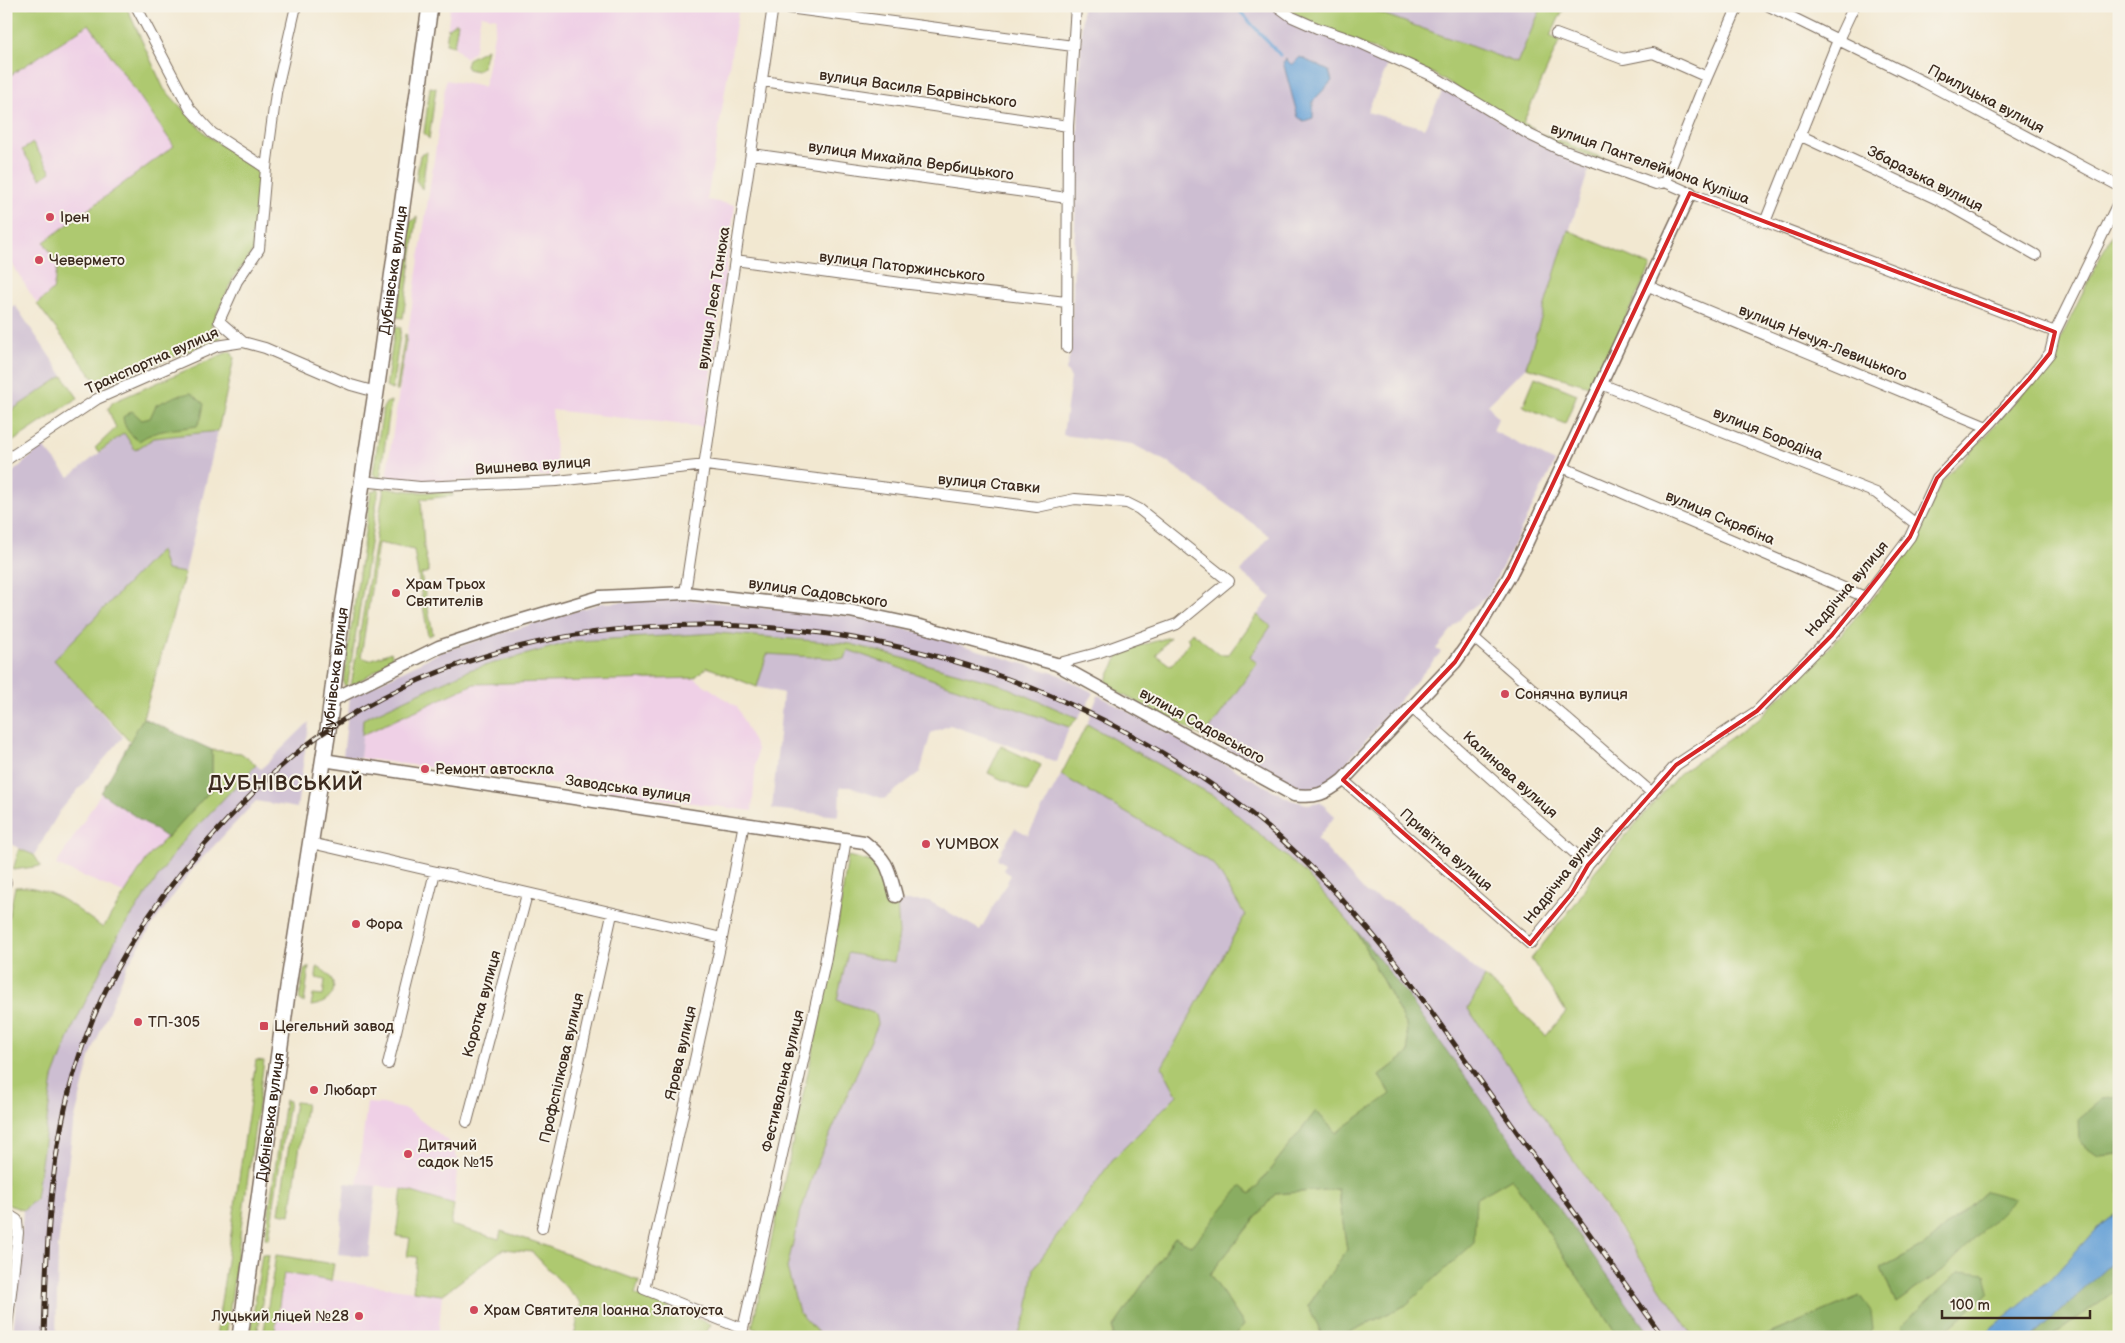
<svg xmlns="http://www.w3.org/2000/svg" width="2125" height="1343" viewBox="0 0 2125 1343" font-family="'Balsamiq Sans',sans-serif">
  <rect width="100%" height="100%" fill="#f7f3e8"/>
  <filter id="ink" filterUnits="userSpaceOnUse"><feTurbulence type="fractalNoise" baseFrequency=".02" numOctaves="2"/><feDisplacementMap in="SourceGraphic" scale="10" xChannelSelector="R" yChannelSelector="G"/><feConvolveMatrix kernelMatrix="1 2 1 2 8 2 1 2 1" color-interpolation-filters="sRGB"/></filter>
  <filter id="wash" filterUnits="userSpaceOnUse"><feTurbulence type="fractalNoise" baseFrequency=".0096" numOctaves="4" result="noise"/><feDisplacementMap in="SourceGraphic" scale="20" xChannelSelector="R" yChannelSelector="G"/><feGaussianBlur stdDeviation="1.12" result="paint"/><feColorMatrix in="noise" values="0 0 0 0 0 0 0 0 0 0 0 0 0 0 0 0 0 1.4 0 .05"/><feComposite in="paint" operator="in"/></filter>
  <g filter="url(#wash)">
    <rect width="100%" height="100%" fill="#f2e8d1"/>
    <path fill="#efd0e6" d="M 452,6 L 739,6 L 707,200 L 735,205 L 704,427 L 552,410 L 558,475 L 422,483 L 386,478 L 446,80 L 484,87 L 497,18 L 481,15 L 474,52 L 465,58 L 454,46 L 446,44 L 450,8 Z
      M 89,23 L 175,147 L 44,242 L 58,265 L 53,290 L 37,304 L 6,254 L 6,78 Z
      M 694,678 L 737,707 L 757,749 L 752,811 L 360,758 L 362,735 L 474,684 Z
      M 101,793 L 167,838 L 148,857 L 126,894 L 56,865 Z
      M 367,1103 L 383,1104 L 407,1110 L 448,1141 L 458,1159 L 454,1205 L 402,1189 L 357,1184 Z
      M 284,1273 L 442,1295 L 438,1337 L 274,1337 Z"/>
    <path fill="#cdbed2" fill-rule="evenodd" d="M 1082,6 L 1268,6 L 1277,9 L 1390,60 L 1367,112 L 1424,128 L 1445,87 L 1529,138 L 1589,169 L 1526,367 L 1488,405 L 1498,418 L 1493,431 L 1555,462 L 1487,597 L 1465,613 L 1436,649 L 1441,652 L 1340,770 L 1323,786 L 1303,790 L 1204,737 L 1257,663 L 1250,657 L 1271,626 L 1257,615 L 1271,597 L 1241,572 L 1270,536 L 1169,463 L 1132,444 L 1063,435 L 1071,378 L 1066,370 L 1071,351 ZM 1287,59 L 1292,65 L 1313,101 L 1312,118 Z
      M 1361,6 L 1542,6 L 1517,63 Z
      M 15,305 L 63,376 L 6,414 L 6,311 Z
      M 218,431 L 185,573 L 166,570 L 160,551 L 54,660 L 123,737 L 60,811 L 34,855 L 8,843 L 6,478 L 43,446 L 69,477 L 124,433 L 135,450 L 154,438 Z
      M 685,599 L 849,616 L 919,632 L 1060,675 L 1094,693 L 1078,718 L 999,684 L 851,644 L 718,633 L 575,641 L 469,670 L 364,719 L 360,758 L 343,756 L 350,697 L 441,652 L 601,603 Z
      M 848,650 L 1069,727 L 1057,762 L 950,725 L 931,733 L 920,772 L 884,799 L 850,787 L 840,787 L 839,816 L 772,809 L 783,693 L 757,687 L 767,654 L 844,659 Z
      M 1098,695 L 1291,800 L 1307,804 L 1320,802 L 1335,816 L 1317,839 L 1366,893 L 1399,907 L 1485,977 L 1469,1009 L 1508,1063 L 1612,1219 L 1694,1337 L 1651,1337 L 1401,987 L 1355,929 L 1305,873 L 1219,799 L 1087,724 Z
      M 309,722 L 297,808 L 256,801 L 194,867 L 153,924 L 127,966 L 90,1057 L 73,1126 L 58,1247 L 56,1337 L 13,1337 L 23,1210 L 36,1199 L 53,1078 L 74,1025 L 117,937 L 182,842 L 256,765 L 261,769 Z
      M 1061,775 L 1214,864 L 1245,915 L 1162,1067 L 1178,1095 L 1113,1159 L 1034,1268 L 1028,1311 L 1017,1337 L 822,1337 L 799,1312 L 787,1268 L 799,1217 L 815,1169 L 878,1024 L 876,1014 L 837,1001 L 848,953 L 899,934 L 897,901 L 929,901 L 980,930 L 1011,875 L 1003,870 L 1006,864 L 997,859 L 1015,828 L 1028,835 Z
      M 345,1183 L 376,1186 L 369,1257 L 338,1254 Z"/>
    <path fill="#aec970" stroke="#747a47" fill-rule="evenodd" d="M 6,6 L 126,6 L 164,89 L 207,135 L 261,173 L 256,247 L 234,277 L 211,326 L 221,338 L 111,382 L 98,384 L 37,304 L 53,290 L 58,265 L 44,242 L 174,146 L 89,24 L 6,78 Z
      M 1287,6 L 1361,6 L 1517,63 L 1542,6 L 1565,6 L 1550,36 L 1560,40 L 1523,123 L 1534,128 L 1522,128 L 1434,74 L 1317,26 L 1286,8 Z
      M 455,23 L 458,23 L 454,46 L 446,44 L 448,28 Z
      M 487,49 L 483,66 L 477,71 L 468,69 L 466,66 L 468,59 Z
      M 430,87 L 436,88 L 429,139 L 424,133 Z
      M 1533,134 L 1546,135 L 1656,180 L 1656,182 Z
      M 33,143 L 51,172 L 41,179 L 22,150 Z
      M 427,152 L 422,189 L 416,180 L 420,155 Z
      M 417,217 L 403,318 L 396,317 L 410,222 Z
      M 2119,219 L 2119,1097 L 2102,1100 L 2099,1156 L 2119,1154 L 2119,1212 L 2095,1230 L 2051,1279 L 1980,1337 L 1939,1337 L 1989,1292 L 1901,1325 L 1911,1337 L 1866,1337 L 1873,1330 L 1860,1296 L 1762,1337 L 1694,1337 C 1618,1228 1546,1116 1468,1009 L 1485,977 L 1546,1036 L 1566,1012 L 1531,959 L 1578,900 L 1594,872 L 1679,774 L 1758,719 L 1834,642 L 1874,597 L 1915,541 L 1942,481 L 1986,436 L 2050,360 ZM 1986,1191 L 1944,1269 L 1896,1303 L 1881,1268 L 1925,1245 Z
      M 1568,230 L 1651,266 L 1592,387 L 1526,367 Z
      M 395,327 L 401,328 L 392,390 L 386,387 Z
      M 405,334 L 407,335 L 398,391 L 396,391 Z
      M 228,352 L 231,352 L 234,358 L 218,431 L 154,438 L 135,450 L 124,433 L 99,452 L 95,448 L 116,428 L 108,409 L 113,402 Z
      M 63,376 L 78,398 L 6,446 L 6,414 Z
      M 1535,377 L 1577,394 L 1565,424 L 1523,406 Z
      M 391,401 L 380,479 L 373,474 L 383,408 L 386,403 Z
      M 379,488 L 347,688 L 343,683 L 371,492 Z
      M 384,488 L 420,492 L 452,492 L 453,496 L 421,499 L 424,548 L 429,572 L 421,574 L 433,634 L 428,636 L 414,550 L 378,543 L 361,657 L 370,660 L 391,652 L 393,660 L 351,686 Z
      M 160,550 L 166,570 L 185,573 L 143,718 L 130,742 L 54,660 Z
      M 1257,615 L 1271,626 L 1250,657 L 1257,663 L 1204,737 L 1104,685 L 1121,651 L 1170,637 L 1156,655 L 1171,666 L 1190,641 L 1187,638 L 1192,632 L 1219,654 L 1229,654 Z
      M 718,633 L 851,644 L 999,684 L 1078,718 L 1069,727 L 848,650 L 845,659 L 767,654 L 757,687 L 707,667 L 694,678 L 474,684 L 362,735 L 363,719 L 469,670 L 575,641 Z
      M 1087,724 L 1219,799 L 1305,873 L 1355,929 L 1406,1024 L 1409,1053 L 1379,1076 L 1392,1094 L 1336,1133 L 1316,1111 L 1251,1194 L 1241,1187 L 1192,1246 L 1175,1237 L 1113,1328 L 1113,1337 L 1017,1337 L 1028,1311 L 1034,1268 L 1113,1159 L 1177,1095 L 1162,1067 L 1245,915 L 1214,864 L 1061,775 Z
      M 1001,746 L 1041,765 L 1028,792 L 988,773 Z
      M 212,750 L 241,753 L 256,765 L 182,842 L 117,937 L 74,1025 L 53,1078 L 36,1199 L 23,1210 L 6,1204 L 6,929 L 15,887 C 50,884 76,909 103,928 L 148,857 L 212,789 Z
      M 19,849 L 34,855 L 41,866 L 13,870 Z
      M 848,856 L 872,862 L 881,878 L 887,900 L 897,901 L 899,934 L 894,962 L 848,953 L 837,1000 L 876,1014 L 878,1024 L 815,1169 L 799,1217 L 787,1268 L 799,1312 L 822,1337 L 775,1337 L 752,1328 L 832,963 Z
      M 309,967 L 304,1003 L 299,999 L 304,970 Z
      M 317,967 C 342,978 338,1003 311,1006 L 313,995 L 323,996 L 325,980 L 316,978 Z
      M 256,1060 L 264,1061 L 226,1337 L 216,1337 Z
      M 285,1100 L 289,1101 L 269,1239 L 265,1238 Z
      M 295,1102 L 306,1103 L 290,1215 L 279,1213 Z
      M 1512,1178 L 1618,1337 L 1339,1337 L 1406,1305 L 1476,1199 Z
      M 402,1189 L 454,1205 L 451,1225 L 499,1239 L 501,1231 L 535,1242 L 639,1281 L 635,1294 L 711,1324 L 704,1337 L 574,1337 L 581,1303 L 532,1252 L 503,1249 L 442,1295 L 413,1291 L 417,1257 L 407,1256 L 410,1238 L 396,1236 Z
      M 1338,1189 L 1347,1250 L 1308,1306 L 1323,1337 L 1234,1337 L 1244,1325 L 1210,1274 L 1275,1194 Z
      M 262,1254 L 269,1255 L 257,1337 L 250,1337 Z
      M 276,1255 L 334,1264 L 331,1281 L 284,1273 L 274,1337 L 263,1337 Z
      M 2119,1288 L 2119,1337 L 2051,1337 Z"/>
    <path fill="#8aad62" stroke="#626c40" d="M 191,393 L 204,404 L 201,419 L 197,426 C 178,429 155,429 139,441 C 130,435 124,428 123,417 L 132,411 L 142,420 L 150,418 L 156,405 L 176,396 Z
      M 143,718 L 212,750 L 212,789 L 167,838 L 101,793 Z
      M 1355,929 L 1401,987 L 1651,1337 L 1618,1337 L 1512,1178 L 1476,1199 L 1474,1243 L 1406,1305 L 1339,1337 L 1323,1337 L 1308,1306 L 1347,1250 L 1338,1189 L 1275,1194 L 1210,1274 L 1244,1325 L 1234,1337 L 1113,1337 L 1113,1328 L 1175,1237 L 1192,1246 L 1241,1186 L 1251,1194 L 1316,1111 L 1336,1133 L 1391,1094 L 1379,1076 L 1409,1053 L 1406,1024 Z
      M 2119,1097 L 2119,1154 L 2099,1156 L 2079,1142 L 2078,1119 L 2102,1099 Z
      M 1986,1191 L 2015,1199 L 1944,1269 L 1896,1303 L 1881,1268 L 1925,1245 Z
      M 2119,1257 L 2119,1288 L 2051,1337 L 2032,1337 Z
      M 1960,1271 L 1985,1274 L 1989,1292 L 1939,1337 L 1911,1337 L 1901,1326 Z
      M 1860,1296 L 1871,1311 L 1873,1330 L 1866,1337 L 1762,1337 Z"/>
    <path fill="#67a2d7" stroke="#51667a" d="M 1300,57 L 1329,71 L 1332,81 L 1313,101 L 1313,118 L 1304,121 L 1298,117 L 1283,62 L 1286,59 L 1292,65 Z
      M 2119,1212 L 2119,1257 L 2032,1337 L 1980,1337 L 2051,1279 L 2095,1230 Z"/>
    <g fill="none" stroke-linecap="round" stroke-linejoin="round">
      <path stroke="#67a2d7" stroke-width="3" d="M 1235,6 L 1280,55"/>
    </g>
  </g>
  <g filter="url(#ink)">
    <g fill="none" stroke-linecap="round" stroke-linejoin="round">
      <defs>
        <path id="minor" d="M 136,6 L 190,109 L 212,133 L 266,168
          M 773,6 L 1073,46
          M 1277,6 L 1292,17 L 1317,28 L 1356,41 L 1433,76 L 1530,135 L 1559,149 L 1656,184 L 1665,182 L 1690,193 L 2055,332
          M 1769,6 L 1924,82 L 2119,186
          M 1556,34 L 1623,59 L 1653,53 L 1707,77
          M 763,81 L 1068,126
          M 1799,135 L 1939,200 L 2036,255
          M 752,154 L 1067,198
          M 1665,182 L 1707,77 L 1738,6
          M 1765,222 L 1838,40 L 1854,6
          M 735,260 L 901,283 L 1066,302
          M 1648,286 L 1987,427
          M 243,342 L 219,321 L 237,281 L 259,249 L 266,168 L 276,93 L 296,6
          M 1067,348 L 1068,126 L 1076,6
          M 1601,384 L 1876,493 L 1916,524
          M 6,460 L 97,399 L 217,346 L 243,342 L 265,348 L 351,385 L 376,392
          M 1562,467 L 1865,597
          M 361,481 L 420,487 L 557,481 L 706,465 L 1037,507 L 1075,499 L 1127,503 L 1139,509 L 1229,581 L 1177,624 L 1097,653 L 1056,664
          M 685,593 L 773,6
          M 1473,637 L 1652,793
          M 1412,708 L 1588,865
          M 1343,780 L 1530,944 L 1572,893 L 1588,865 L 1676,765 L 1757,711 L 1832,635 L 1865,597 L 1910,537 L 1937,478 L 1992,422 L 2029,379 L 2050,353 L 2055,332 L 2119,201
          M 744,823 L 722,938 L 644,1289 L 743,1329 L 825,963 L 846,839
          M 311,843 L 722,938
          M 6,882 L 6,883
          M 388,1064 L 435,872
          M 467,1122 L 527,894
          M 6,1213 L 17,1220 L 18,1233 L 6,1335
          M 542,1228 L 612,914"/>
        <path id="tertiary" d="M 332,700 L 439,647 L 509,624 L 600,597 L 685,593 L 850,611 L 920,626 L 1056,664 L 1294,795 C 1316,798 1325,794 1343,780 L 1455,662 L 1473,637 L 1509,577 L 1526,544 L 1690,193
          M 323,760 L 864,842 C 888,861 888,866 896,896"/>
        <g id="primary">
          <path id="s1" d="M 240,1337 L 288,987 L 328,730 L 342,614 L 376,392 L 430,6"/>
        </g>
      </defs>
      <use href="#minor" stroke="#7b6c5d" stroke-width="12"/>
      <use href="#tertiary" stroke="#7b6c5d" stroke-width="15"/>
      <use href="#primary" stroke="#7b6c5d" stroke-width="18"/>
      <use href="#minor" stroke="#fff" stroke-width="10"/>
      <use href="#tertiary" stroke="#fff" stroke-width="12"/>
      <use href="#primary" stroke="#fff" stroke-width="15"/>
      <defs>
        <path id="rail" d="M 44,1337 C 47,1234 50,1131 87,1034 C 117,952 169,881 229,818 C 259,786 292,753 329,729 C 518,603 778,601 988,672 C 1069,699 1148,740 1218,789 C 1292,840 1354,908 1408,979 L 1663,1337"/>
      </defs>
      <use href="#rail" stroke="#3b2a1e" stroke-width="5"/>
      <use href="#rail" stroke="#f7f3e8" stroke-width="3" stroke-dasharray="9" stroke-linecap="butt"/>
    </g>
  </g>
  <path fill="none" stroke="#d62828" stroke-width="4" stroke-linejoin="round" d="M 1690,193 L 2055,332 L 2050,353 L 2029,379 L 1937,478 L 1910,537 L 1832,635 L 1757,711 L 1676,765 L 1588,865 L 1572,893 L 1530,944 L 1343,780 L 1455,662 L 1509,577 Z"/>
  <g fill="#d1495b" stroke="#f7f3e8" stroke-width="2">
    <circle cx="50" cy="217" r="5"/>
    <circle cx="39" cy="260" r="5"/>
    <circle cx="396" cy="593" r="5"/>
    <circle cx="1505" cy="694" r="5"/>
    <circle cx="425" cy="769" r="5"/>
    <circle cx="926" cy="844" r="5"/>
    <circle cx="356" cy="924" r="5"/>
    <circle cx="138" cy="1022" r="5"/>
    <rect x="259" y="1021" width="10" height="10" rx="2.5"/>
    <circle cx="314" cy="1090" r="5"/>
    <circle cx="408" cy="1154" r="5"/>
    <circle cx="474" cy="1310" r="5"/>
    <circle cx="359" cy="1316" r="5"/>
  </g>
  <g text-anchor="middle" dominant-baseline="central" stroke-width="4" stroke-linejoin="round" paint-order="stroke">
    <g font-size="15" fill="#3b2a1e" stroke="#f7f3e8">
      <text transform="translate(918 89) rotate(8)">вулиця Василя Барвінського</text>
      <text transform="translate(1986 99) rotate(28)">Прилуцька вулиця</text>
      <text transform="translate(911 161) rotate(8)">вулиця Михайла Вербицького</text>
      <text transform="translate(1650 164) rotate(20)">вулиця Пантелеймона Куліша</text>
      <text transform="translate(1925 179) rotate(27)">Збаразька вулиця</text>
      <text transform="translate(902 267) rotate(7)">вулиця Паторжинського</text>
      <text stroke="none"><textPath href="#s1" startOffset="1078">Дубнівська вулиця</textPath></text>
      <text transform="translate(714 298) rotate(-81)">вулиця Леся Танюка</text>
      <text transform="translate(1823 343) rotate(22)">вулиця Нечуя-Левицького</text>
      <text transform="translate(152 361) rotate(-24)">Транспортна вулиця</text>
      <text transform="translate(1768 434) rotate(22)">вулиця Бородіна</text>
      <text transform="translate(533 466) rotate(-4)">Вишнева вулиця</text>
      <text transform="translate(989 484) rotate(5)">вулиця Ставки</text>
      <text transform="translate(1720 518) rotate(23)">вулиця Скрябіна</text>
      <text transform="translate(1847 589) rotate(-50)">Надрічна вулиця</text>
      <text transform="translate(818 593) rotate(8)">вулиця Садовського</text>
      <text stroke="none"><textPath href="#s1" startOffset="672">Дубнівська вулиця</textPath></text>
      <text transform="translate(1202 726) rotate(29)">вулиця Садовського</text>
      <text transform="translate(1510 775) rotate(42)">Калинова вулиця</text>
      <text transform="translate(628 789) rotate(8)">Заводська вулиця</text>
      <text transform="translate(1446 850) rotate(41)">Привітна вулиця</text>
      <text transform="translate(1564 875) rotate(-52)">Надрічна вулиця</text>
      <text transform="translate(482 1004) rotate(-75)">Коротка вулиця</text>
      <text transform="translate(681 1053) rotate(-77)">Ярова вулиця</text>
      <text transform="translate(562 1068) rotate(-77)">Профспілкова вулиця</text>
      <text transform="translate(783 1081) rotate(-77)">Фестивальна вулиця</text>
      <text stroke="none"><textPath href="#s1" startOffset="222">Дубнівська вулиця</textPath></text>
    </g>
    <g font-size="15" fill="#3b2a1e" stroke="#f7f3e8" text-anchor="start">
      <text x="60" y="217">Ірен</text>
      <text x="49" y="260">Чевермето</text>
      <text x="406" y="584">Храм Трьох<tspan x="406" dy="17">Святителів</tspan></text>
      <text x="1515" y="694">Сонячна вулиця</text>
      <text x="435" y="769">Ремонт автоскла</text>
      <text x="936" y="844">YUMBOX</text>
      <text x="366" y="924">Фора</text>
      <text x="148" y="1022">ТП-305</text>
      <text x="274" y="1026">Цегельний завод</text>
      <text x="324" y="1090">Любарт</text>
      <text x="418" y="1145">Дитячий<tspan x="418" dy="17">садок №15</tspan></text>
      <text x="484" y="1310">Храм Святителя Іоанна Златоуста</text>
      <text x="349" y="1316" text-anchor="end">Луцький ліцей №28</text>
    </g>
    <g font-size="20" font-weight="bold" letter-spacing="1" fill="#3b2a1e" stroke="#f7f3e8">
      <text x="286" y="784">ДУБНІВСЬКИЙ</text>
    </g>
  </g>
  <rect width="2125" height="1343" fill="none" stroke="#f7f3e8" stroke-width="25"/>
  <path d="M1942 1310v8h148v-8" fill="none" stroke="#3b2a1e" stroke-width="2.5"/>
  <text x="1950" y="1310" font-size="15" fill="#3b2a1e" stroke="#f7f3e8" stroke-width="4" paint-order="stroke">100 m</text>
</svg>
